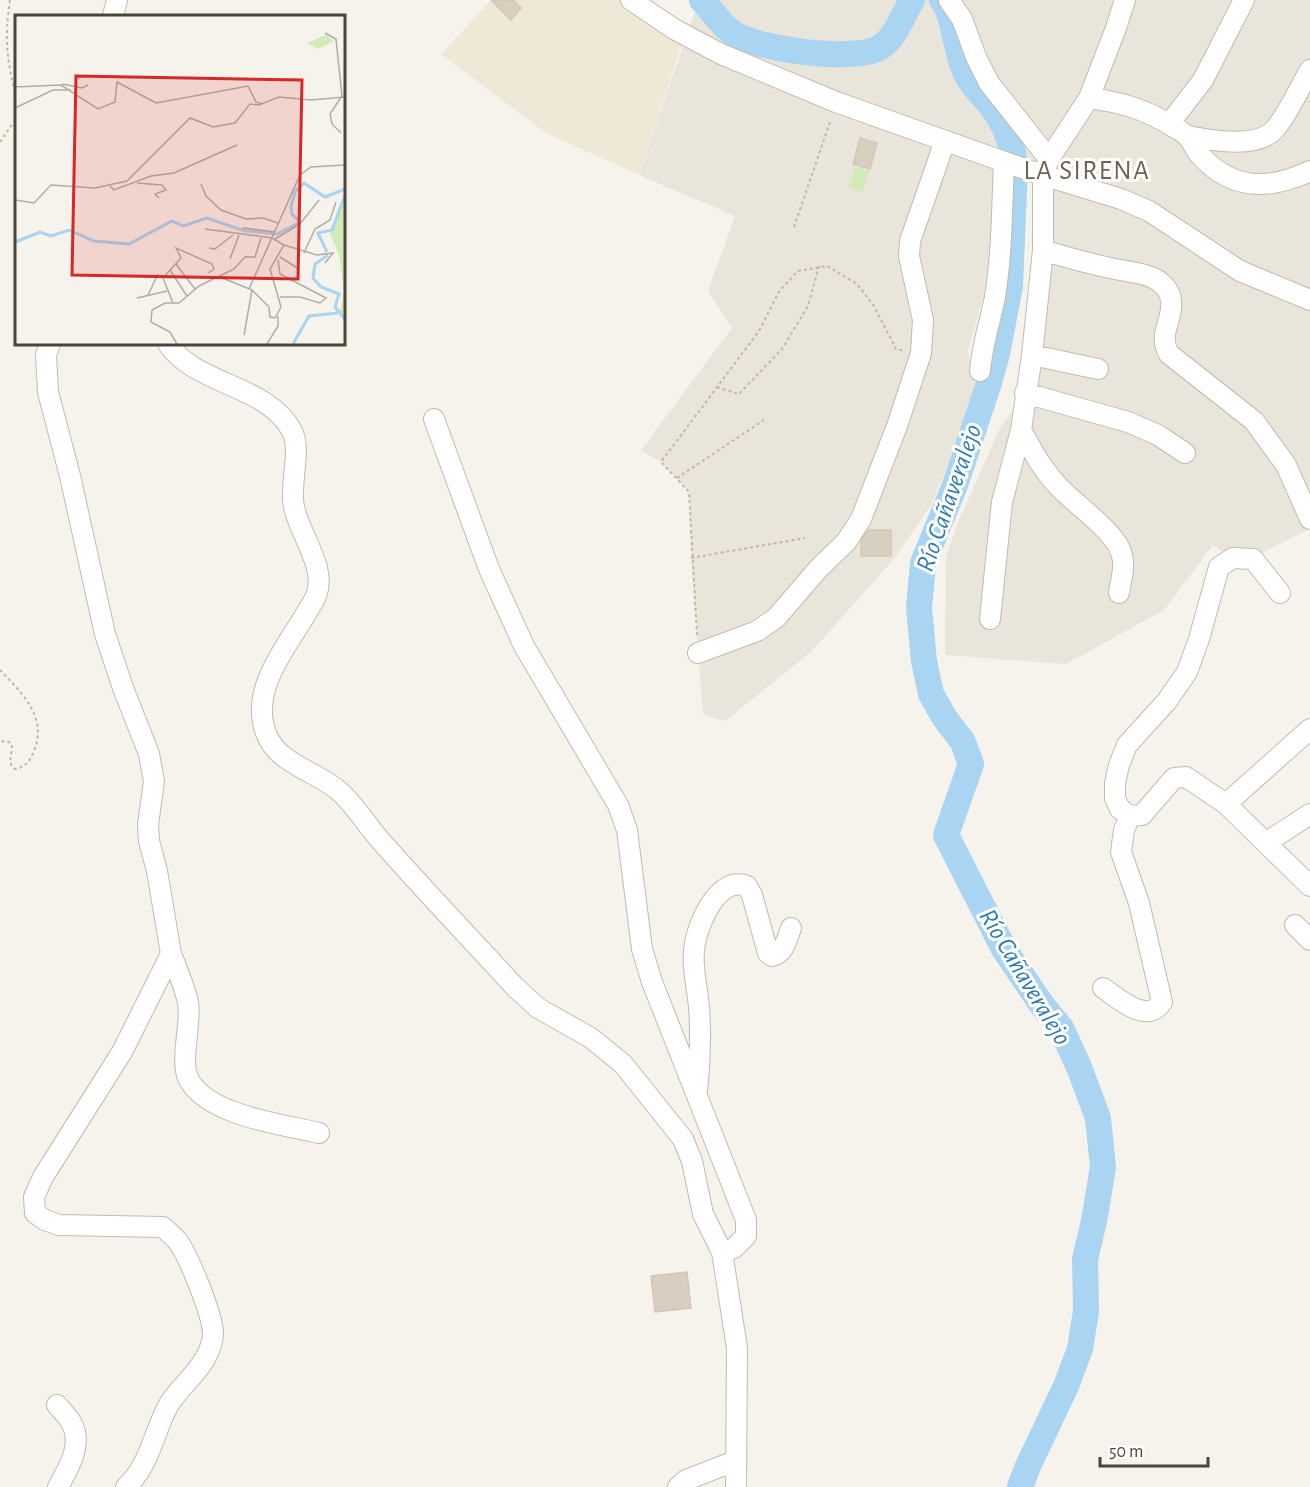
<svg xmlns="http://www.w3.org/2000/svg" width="1310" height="1487" viewBox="0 0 1310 1487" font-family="'Alegreya Sans',sans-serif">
  <rect width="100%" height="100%" fill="#f6f3ec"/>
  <path fill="#eae5da" d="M 699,0 L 1310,0 L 1310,529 L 1260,554 L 1228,556 L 1213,545 L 1164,610 L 1066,664 L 945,655 L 946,556 L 959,520 L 1000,428 L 1025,393 L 1043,176 L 997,160 L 987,282 L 968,351 L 976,388 L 962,432 L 930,507 L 893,560 L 811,652 L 725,721 L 703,714 L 691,558 L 689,492 L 661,462 L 641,450 L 732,328 L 708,291 L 735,216 L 639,175 Z"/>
  <path fill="#efe8d6" d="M 491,0 L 631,0 L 685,35 L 639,175 L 546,133 L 441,54 Z"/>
  <path fill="#d2eab5" d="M 856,167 L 869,171 L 863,192 L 849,187 Z"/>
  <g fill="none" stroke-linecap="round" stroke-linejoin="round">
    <path stroke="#a9d4f2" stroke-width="26" d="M 702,0 C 712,11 721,25 734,34 C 757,49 860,64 882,46 C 896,36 903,15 912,0
      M 942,0 C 954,12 956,55 966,74 C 974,89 988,100 997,114 C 1007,130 1013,147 1015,166 L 1010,286 L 997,354 L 988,386 L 955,485 L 923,563 L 919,608 L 924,661 L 931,694 L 944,717 L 963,742 L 971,764 L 946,835 L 1004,949 L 1042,1005 L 1061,1028 L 1079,1067 L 1098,1118 L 1103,1167 L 1094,1221 L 1085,1259 L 1086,1311 L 1080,1349 L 1066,1386 L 1028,1466 L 1020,1487"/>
  </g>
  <path fill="#d8cfc1" stroke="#d3c7b4" stroke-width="1.5" d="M 491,0 L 513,0 L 521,8 L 511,20 Z
    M 860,138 L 877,143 L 870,169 L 853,164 Z
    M 868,530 L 891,530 L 891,556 L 861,556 L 861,540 Z
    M 687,1272 L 691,1308 L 655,1312 L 651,1276 Z"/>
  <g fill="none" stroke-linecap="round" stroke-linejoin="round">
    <defs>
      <path id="minor" d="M 631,0 L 674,29 L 721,54 L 836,102 L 1036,173 L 1121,199 L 1149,211 L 1240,271 L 1310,300
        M 949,0 L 962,19 L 976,57 L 989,83 L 1049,159
        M 113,16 L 117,0
        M 1089,98 L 1116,28 L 1125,0
        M 1169,124 L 1203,80 L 1244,0
        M 1187,136 C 1210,140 1256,149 1274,130 C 1288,115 1299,88 1310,70
        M 1043,250 C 1065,257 1087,263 1110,268 C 1123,271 1139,272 1151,277 C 1161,281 1170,290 1171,300 C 1174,321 1157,333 1169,354 L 1254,421 L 1286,465 L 1310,519
        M 50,344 L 46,355 L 48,392 L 70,476 L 105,634 L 123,688 L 149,754 L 154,781 L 148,825 L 149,841 L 157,871 L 171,954 L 122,1052 L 43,1177 L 34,1197 L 35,1213 L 45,1220 L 59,1225 L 163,1227 C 168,1232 175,1237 179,1243 C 190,1260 212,1313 213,1333 C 213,1340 210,1349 207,1355 C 198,1374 178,1388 168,1406 C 153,1434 150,1465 126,1487
        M 168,344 C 197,386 267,384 292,431 C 302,450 289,484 294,507 C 299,533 326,567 317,593 C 315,601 308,609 304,617 C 284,650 250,691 266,733 C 277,764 316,771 339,791 C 355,805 366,824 380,840 C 424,890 470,938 515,987 L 538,1008 L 591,1038 L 623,1064 L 683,1139 L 692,1161 L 703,1214 L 722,1252 L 737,1348 L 736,1487
        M 1032,355 L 1098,369
        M 980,371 C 982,345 990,322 995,297 C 1002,253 1002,207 1004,162
        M 1025,393 L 1128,422 L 1158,435 L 1185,453
        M 434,419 L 489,569 L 524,646 L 618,805 L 627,830 L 642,949 L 652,982 L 746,1220 L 746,1236 L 734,1248 L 722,1252
        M 1021,430 C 1032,450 1043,471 1060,488 C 1076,505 1114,531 1121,552 C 1126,566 1121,579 1119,593
        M 1280,593 L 1253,559 L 1233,558 L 1219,567 L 1199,639 L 1187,672 L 1167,701 L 1127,745 L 1119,765 L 1115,783 L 1115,798 L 1120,809 L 1130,816 L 1142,815 L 1174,778 L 1186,777 L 1226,804 L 1310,886
        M 990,619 L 1002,502 L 1021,430 L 1032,355 L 1043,250 L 1043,175 L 1049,159 L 1089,98 C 1120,102 1145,109 1172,126 C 1177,129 1183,132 1187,136 C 1193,142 1195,150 1200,155 C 1232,191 1270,190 1310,171
        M 698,653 L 757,631 L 776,618 L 819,568 L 846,542 L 861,519 L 897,426 L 921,353 L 923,320 L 909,256 L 910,241 L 945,141
        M 1226,804 L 1310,729
        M 1267,842 L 1310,814
        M 1295,925 L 1310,940
        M 171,954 C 177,969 184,985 188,1002 C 192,1023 179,1062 189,1080 C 209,1116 282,1124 319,1133
        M 1103,988 C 1119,999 1147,1025 1162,1002 L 1139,903 L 1121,852 L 1124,830 L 1130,816
        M 697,1090 C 700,1062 701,1035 699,1007 C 697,986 691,963 695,943 C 699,921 719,875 747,886 L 752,895 L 768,953 L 772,956 C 784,954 787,939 791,928
        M 57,1405 C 62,1411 69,1417 72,1424 C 83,1445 68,1469 58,1487
        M 678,1487 L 686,1480 L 735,1461"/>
    </defs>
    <use href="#minor" stroke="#c2bbae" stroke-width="22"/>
    <path stroke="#c4b79f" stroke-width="2" stroke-dasharray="3 3" stroke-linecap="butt" d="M 10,0 C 4,40 7,58 16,98
      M 0,142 L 15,120 L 16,99
      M 794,227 L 831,119
      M 717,387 L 739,394 L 782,349 L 808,306 L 819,266
      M 677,478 L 764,420
      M 691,558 L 805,538
      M 697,635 L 689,492 L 661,462 L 759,331 L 780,290 L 798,271 L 827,266 L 857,284 L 874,306 L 896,349 L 905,351
      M 0,670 C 21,692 48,717 34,751 C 30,761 26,767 15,769 C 7,764 12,754 12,745 L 9,742 L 3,741 L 0,743"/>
    <use href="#minor" stroke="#fff" stroke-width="20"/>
  </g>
  <g text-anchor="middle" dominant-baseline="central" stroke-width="6" stroke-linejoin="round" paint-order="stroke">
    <g font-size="26" font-style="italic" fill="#2e7ab2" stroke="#fff">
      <text transform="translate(949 498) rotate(-71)">Río Cañaveralejo</text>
      <text transform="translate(1025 977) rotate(59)">Río Cañaveralejo</text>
    </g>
    <g font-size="27" letter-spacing="1.5" fill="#6e6250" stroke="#fff">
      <text x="1087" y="170">LA SIRENA</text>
    </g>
  </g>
  <g transform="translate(15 15)">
    <rect width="330" height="330" fill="#f6f3ec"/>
    <path d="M 311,20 L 319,26 L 303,34 L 292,28 ZM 330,180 L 330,304 L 324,301 L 329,277 L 324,240 L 315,218 Z" fill="#d2eab5"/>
    <path fill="none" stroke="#a9d4f2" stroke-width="3" d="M 0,227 L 25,217 L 36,221 L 54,215 L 79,226 L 114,229 L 157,206 L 168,211 L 192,203 L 230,216 L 262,219 L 285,207 L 277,199 L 276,191 L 280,177 L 289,168 L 310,182 L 330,174M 312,237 L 303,218 L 317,215 L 330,180M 313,240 L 300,249 L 298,263 L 306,272 L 324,279 L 320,292 L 330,304M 278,329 L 294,301 L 323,298"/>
    <path fill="none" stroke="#b2ada4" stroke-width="1.5" d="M 310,18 L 321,24 L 327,81 L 315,99 L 317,109 L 326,118M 47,69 L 67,73 L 73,70M 0,72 L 46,70 L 83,94 L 100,87 L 102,67 L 141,88 L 233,71 L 241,87 L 247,89M 0,93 L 38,75 L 56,75M 122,168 L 147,170 L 151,175 L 140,179 L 144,183M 186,169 L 191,181 L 206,195 L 231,204 L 248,203 L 263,208M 95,171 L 99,175 L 136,161 L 159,158 L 222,130M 0,185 L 19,188 L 36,170 L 80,173 L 112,166 L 175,103 L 198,112 L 220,108 L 235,89 L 244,90 L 264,82 L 296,85 L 330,82M 228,213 L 260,217M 190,214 L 257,223 L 269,230 L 255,254 L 266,292 L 260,303 L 255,302 L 254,292 L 237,275 L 205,262M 260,224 L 285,209 L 304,185M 269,230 L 302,240 L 318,238 L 310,248M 194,233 L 200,234 L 218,220M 289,238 L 300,214 L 315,205 L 321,187M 265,242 L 284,254M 215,244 L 224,220M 263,245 L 265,259 L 311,283 L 305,288 L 285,282 L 265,282M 161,249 L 180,274M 155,255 L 172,281M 234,274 L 285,160 L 296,152 L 330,150M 133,280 L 143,259M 122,283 L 152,276M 158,288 L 148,263 L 166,243 L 161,233 L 197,249 L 199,254 L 193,258M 229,320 L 237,275M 162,329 L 155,317 L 136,307 L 137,295 L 150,288 L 164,288 L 184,271 L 219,254 L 230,242 L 240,242 L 246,223M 252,329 L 263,311 L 263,301"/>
    <path fill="#d62828" fill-opacity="0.15" stroke="#d62828" stroke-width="3" d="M 61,61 L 287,65 L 283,264 L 57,260 Z"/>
    <rect width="330" height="330" fill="none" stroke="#4b4439" stroke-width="3"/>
  </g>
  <path d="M1100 1457v9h108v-9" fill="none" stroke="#4b4439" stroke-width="3"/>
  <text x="1109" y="1457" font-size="18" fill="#4b4439" stroke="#ffffff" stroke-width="4.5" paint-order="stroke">50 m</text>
</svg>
